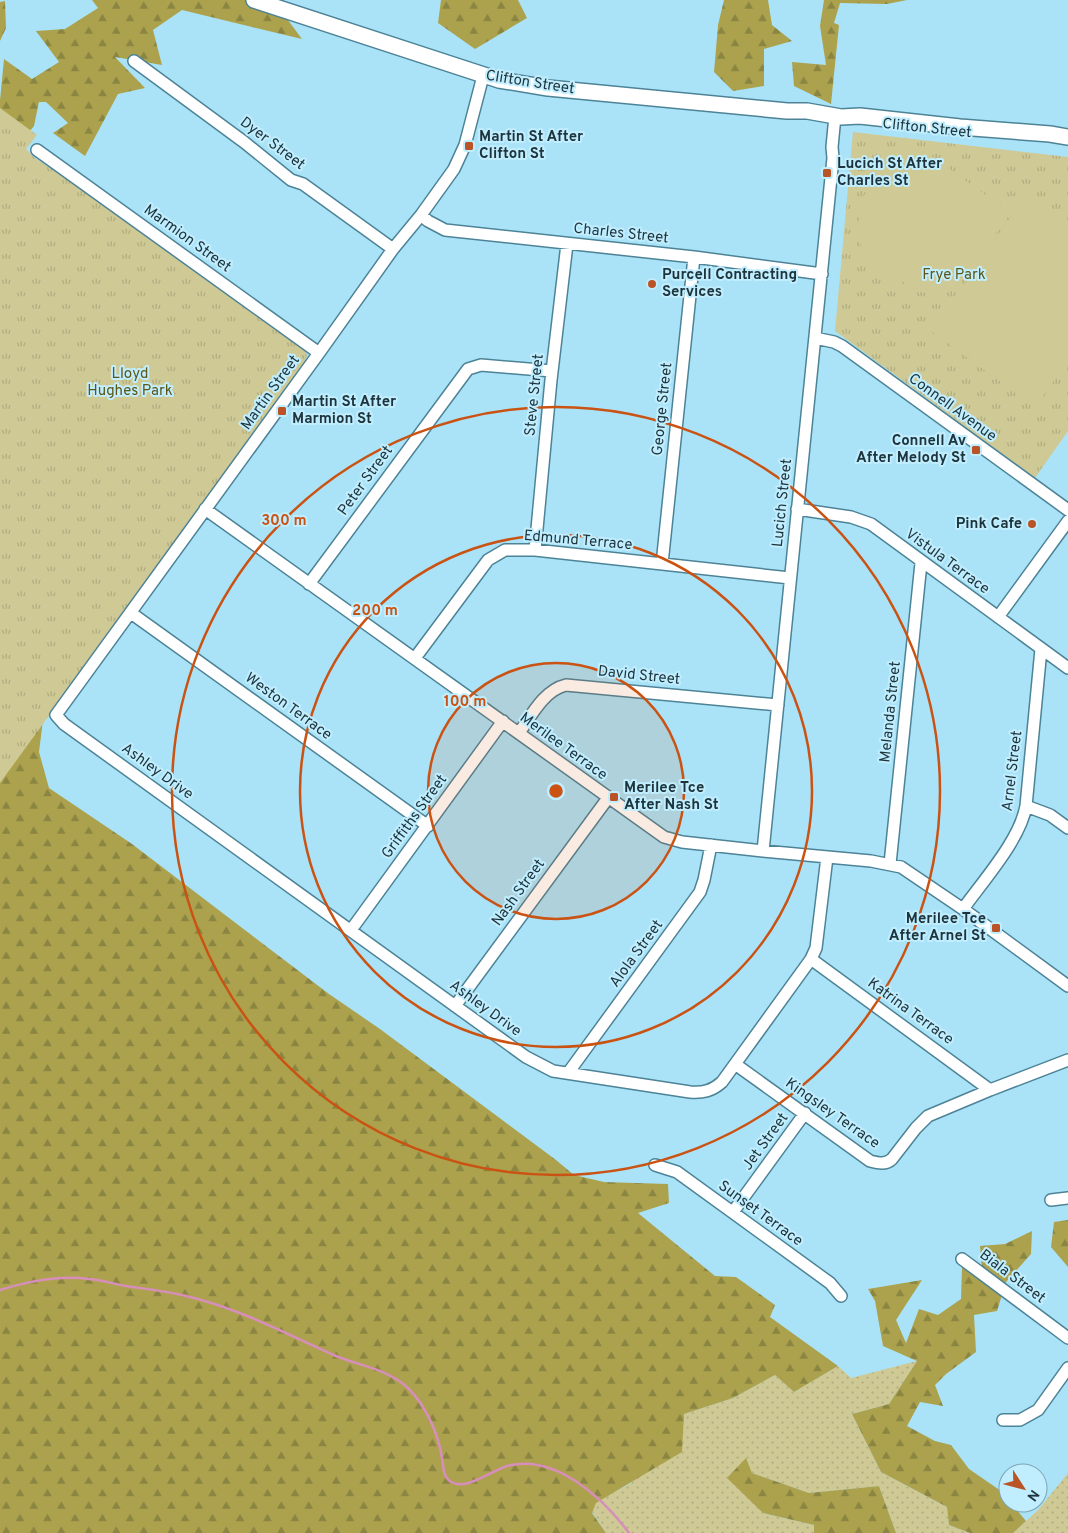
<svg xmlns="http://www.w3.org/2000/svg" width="1068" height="1533" viewBox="0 0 1068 1533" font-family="Overpass,sans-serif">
  <defs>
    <pattern id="grass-dots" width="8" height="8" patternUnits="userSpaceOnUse" patternTransform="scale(1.25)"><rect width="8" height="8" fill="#cfc995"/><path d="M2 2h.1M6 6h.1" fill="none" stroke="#b1ad81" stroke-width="1.8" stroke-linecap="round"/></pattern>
    <pattern id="forest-firs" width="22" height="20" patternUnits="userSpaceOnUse" patternTransform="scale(1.25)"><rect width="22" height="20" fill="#aca24e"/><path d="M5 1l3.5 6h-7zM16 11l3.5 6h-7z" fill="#8b8542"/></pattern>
    <pattern id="park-tufts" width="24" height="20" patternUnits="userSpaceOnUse" patternTransform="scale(1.25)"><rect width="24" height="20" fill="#cfc995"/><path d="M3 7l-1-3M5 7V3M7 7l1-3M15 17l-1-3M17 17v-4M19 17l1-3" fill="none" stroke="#b1ad81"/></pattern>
  </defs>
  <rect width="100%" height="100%" fill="#aae3f8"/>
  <path fill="url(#grass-dots)" d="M 917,1361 L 889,1404 L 852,1414 L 881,1472 L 947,1507 L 949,1525 L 970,1533 L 896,1533 L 879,1486 L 809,1493 L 752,1473 L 763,1513 L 814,1525 L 814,1533 L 606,1533 L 592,1512 L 596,1502 L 631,1483 L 684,1414 L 733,1398 L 775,1375 L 794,1392 L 838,1366 L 851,1378 Z
    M 1068,1473 L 1068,1533 L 1013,1533 L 1038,1510 Z"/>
  <path fill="url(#forest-firs)" d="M 92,0 L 247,0 L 279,8 L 302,39 L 182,10 L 153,30 L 162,65 L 115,57 L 145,88 L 118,94 L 85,156 L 53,133 L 68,123 L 46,102 L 39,102 L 34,126 L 14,150 L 43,720 L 39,752 L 49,788 L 132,844 L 329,994 L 380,1029 L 556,1160 L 574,1175 L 604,1182 L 668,1184 L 669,1203 L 638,1213 L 715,1276 L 736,1277 L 775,1305 L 770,1317 L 838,1366 L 794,1392 L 775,1375 L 733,1398 L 684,1414 L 682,1452 L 596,1503 L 592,1513 L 606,1533 L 0,1533 L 0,100 L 4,59 L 32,79 L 59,62 L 36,31 L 65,29 L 98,8 Z
    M 441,0 L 518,0 L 527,18 L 475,49 L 438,23 Z
    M 724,0 L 768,0 L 772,25 L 792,41 L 764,49 L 764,86 L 733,91 L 714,72 L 718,25 Z
    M 824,0 L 907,0 L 887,4 L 840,3 L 834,23 L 839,25 L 831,104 L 794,86 L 792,62 L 826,65 L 820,26 Z
    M 5,1 L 6,28 L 0,41 L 0,2 Z
    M 1068,1220 L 1068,1267 L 1051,1247 L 1054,1222 Z
    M 1032,1231 L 1031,1254 L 1006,1282 L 997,1311 L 974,1315 L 976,1352 L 946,1374 L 935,1385 L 943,1406 L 920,1402 L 907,1426 L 935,1441 L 951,1445 L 969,1469 L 1001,1491 L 1008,1499 L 1008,1503 L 1011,1503 L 1026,1521 L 1013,1533 L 970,1533 L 949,1525 L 947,1507 L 881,1472 L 852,1414 L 889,1404 L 917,1361 L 883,1346 L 875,1301 L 868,1289 L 922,1280 L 896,1320 L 906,1343 L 919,1309 L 938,1315 L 961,1299 L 962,1267 L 983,1280 L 980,1246 L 1005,1244 Z
    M 746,1458 L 752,1473 L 809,1493 L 879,1486 L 896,1533 L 814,1533 L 814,1525 L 763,1513 L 727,1478 Z"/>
  <path fill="url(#park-tufts)" d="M 0,108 L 37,135 L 26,149 L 35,158 L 94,197 L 303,347 L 307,355 L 304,365 L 0,783 Z
    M 853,132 L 1068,157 L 1068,431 L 1035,478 L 835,331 Z"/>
  <path fill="#cfc995" d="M 906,137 L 1010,213 L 964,279 L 946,291 L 931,294 L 917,291 L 874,263 L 864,252 L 858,238 L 857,230 L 860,214 L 867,202 L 862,198 Z
    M 1028,193 L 1068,222 L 1068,361 L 1035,407 L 931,331 L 975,270 L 988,257 L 984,254 Z"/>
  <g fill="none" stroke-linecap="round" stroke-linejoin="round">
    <path stroke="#d78ebb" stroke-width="2.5" d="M 0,1290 C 29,1281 58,1275 89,1279 C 102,1280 114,1284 126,1286 C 146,1289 166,1291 186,1296 C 238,1308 287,1334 336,1356 C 360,1366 388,1369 408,1388 C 426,1406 438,1433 442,1458 C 444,1467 442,1476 451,1482 C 466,1491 491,1471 507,1466 C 555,1453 603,1498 629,1533"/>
    <defs>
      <path id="minor" d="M 134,61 L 244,142 L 291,180 L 303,184 L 393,249
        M 483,76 L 465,145 L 454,169 L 421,215 L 393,249 L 319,353 L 56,715 L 64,724 L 526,1057 L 553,1071 L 690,1092 C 703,1093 712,1091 722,1082 L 811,959 L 816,948 L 827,857
        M 37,150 L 319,353
        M 421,215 L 428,221 L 445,230 L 694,257 L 822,274
        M 815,338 L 834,342 L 842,346 L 1068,510
        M 205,509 L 664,837 L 682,842 L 763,851 L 871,861 L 901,867 L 963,909 L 1068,986
        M 797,509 L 851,517 L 871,524 L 1068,668
        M 535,550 L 551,380 L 567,244
        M 662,564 L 694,257
        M 309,584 L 468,369 L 481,365 L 552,371
        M 131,613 L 428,826
        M 998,617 L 1068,521
        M 415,658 L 488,560 L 505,550 L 535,550 L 790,578
        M 519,733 C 531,716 544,690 566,685 L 778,705
        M 1026,806 L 1050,815 L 1068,828
        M 763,851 L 833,158 L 832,147 L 835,116
        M 890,864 L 921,563
        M 963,909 C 983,881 1020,840 1026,806 L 1041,649
        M 351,930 L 503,721
        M 811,959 L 990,1090
        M 455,1006 L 608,798
        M 735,1064 L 870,1161 C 878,1163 886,1165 892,1159 L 916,1128 L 928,1116 L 990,1090 L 1068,1060
        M 568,1073 L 700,892 L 704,880 L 711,845
        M 655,1165 L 677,1172 L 830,1283 L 841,1296
        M 1051,1200 L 1068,1198
        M 733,1212 L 805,1113
        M 962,1259 L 1068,1338
        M 1003,1420 L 1020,1420 L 1038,1410 L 1068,1368"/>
      <path id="major" d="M 254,0 L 499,80 L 548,88 L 787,111 L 807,111 L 841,117 L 860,116 L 960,127 L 1050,134 L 1068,137"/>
    </defs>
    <use href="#minor" stroke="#4d8396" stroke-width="14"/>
    <use href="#major" stroke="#4d8396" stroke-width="18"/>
    <use href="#minor" stroke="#fff" stroke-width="11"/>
    <use href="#major" stroke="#fff" stroke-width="15"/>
  </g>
  <circle cx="556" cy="791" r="128" fill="#ca5313" fill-opacity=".12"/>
  <g fill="none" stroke="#ca5313" stroke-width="2.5">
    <circle cx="556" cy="791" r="128"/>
    <circle cx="556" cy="791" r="256"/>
    <circle cx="556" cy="791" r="384"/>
  </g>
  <g fill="#ba5426" stroke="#c1eeff" stroke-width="2">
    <rect x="464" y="141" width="10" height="10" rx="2.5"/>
    <rect x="822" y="168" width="10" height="10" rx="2.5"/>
    <circle cx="652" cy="284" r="5"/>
    <rect x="277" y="406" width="10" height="10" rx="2.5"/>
    <rect x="971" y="445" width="10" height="10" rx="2.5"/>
    <circle cx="1032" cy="524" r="5"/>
    <rect x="609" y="792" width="10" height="10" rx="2.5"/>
    <rect x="991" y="923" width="10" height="10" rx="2.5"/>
  </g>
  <g text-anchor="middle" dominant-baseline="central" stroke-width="4" stroke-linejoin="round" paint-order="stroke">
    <g font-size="15" fill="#1d343c" stroke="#c1eeff">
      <text transform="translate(530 83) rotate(9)">Clifton Street</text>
      <text transform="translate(927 129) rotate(6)">Clifton Street</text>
      <text transform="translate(272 144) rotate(37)">Dyer Street</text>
      <text transform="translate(621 234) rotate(6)">Charles Street</text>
      <text transform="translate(187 239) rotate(36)">Marmion Street</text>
      <text transform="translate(271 393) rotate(-54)">Martin Street</text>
      <text transform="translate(535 395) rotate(-84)">Steve Street</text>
      <text transform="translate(952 408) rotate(36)">Connell Avenue</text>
      <text transform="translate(663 409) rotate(-84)">George Street</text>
      <text transform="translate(366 481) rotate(-54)">Peter Street</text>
      <text transform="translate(783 503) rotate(-84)">Lucich Street</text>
      <text transform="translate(578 541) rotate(5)">Edmund Terrace</text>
      <text transform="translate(947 562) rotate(36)">Vistula Terrace</text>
      <text transform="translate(639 676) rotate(6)">David Street</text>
      <text transform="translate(288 707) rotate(36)">Weston Terrace</text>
      <text transform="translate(891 712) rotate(-84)">Melanda Street</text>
      <text transform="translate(563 747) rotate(36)">Merilee Terrace</text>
      <text transform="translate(1013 771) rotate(-83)">Arnel Street</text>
      <text transform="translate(157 772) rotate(36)">Ashley Drive</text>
      <text transform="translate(415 817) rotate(-54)">Griffiths Street</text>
      <text transform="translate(519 893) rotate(-54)">Nash Street</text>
      <text transform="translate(637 954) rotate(-54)">Alola Street</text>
      <text transform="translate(485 1009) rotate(36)">Ashley Drive</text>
      <text transform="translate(910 1012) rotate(36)">Katrina Terrace</text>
      <text transform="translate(832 1114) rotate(35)">Kingsley Terrace</text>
      <text transform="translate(766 1142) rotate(-54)">Jet Street</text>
      <text transform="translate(760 1214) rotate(36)">Sunset Terrace</text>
      <text transform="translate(1012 1277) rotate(37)">Biala Street</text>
    </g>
    <g font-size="15" font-weight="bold" fill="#1d343c" stroke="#c1eeff" text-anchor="start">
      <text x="479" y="137">Martin St After<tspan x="479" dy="17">Clifton St</tspan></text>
      <text x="837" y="164">Lucich St After<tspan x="837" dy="17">Charles St</tspan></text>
      <text x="662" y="275">Purcell Contracting<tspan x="662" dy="17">Services</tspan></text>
      <text x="292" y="402">Martin St After<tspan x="292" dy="17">Marmion St</tspan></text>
      <text x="966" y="441" text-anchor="end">Connell Av<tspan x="966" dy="17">After Melody St</tspan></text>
      <text x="1022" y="524" text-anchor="end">Pink Cafe</text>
      <text x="624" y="788">Merilee Tce<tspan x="624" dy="17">After Nash St</tspan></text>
      <text x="986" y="919" text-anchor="end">Merilee Tce<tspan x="986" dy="17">After Arnel St</tspan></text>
    </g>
    <g font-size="15" fill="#5d5617" stroke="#c1eeff">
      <text x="954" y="275">Frye Park</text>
      <text x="130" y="374">Lloyd<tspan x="130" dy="17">Hughes Park</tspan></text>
    </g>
  </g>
  <circle cx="556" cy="791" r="8" fill="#ca5313" stroke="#c1eeff" stroke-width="2.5"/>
  <g font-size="15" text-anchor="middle" font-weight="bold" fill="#ca5313" stroke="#c1eeff" stroke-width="4" stroke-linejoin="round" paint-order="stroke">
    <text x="284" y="525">300 m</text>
    <text x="375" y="615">200 m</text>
    <text x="465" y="706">100 m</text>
  </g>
  <g transform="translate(1023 1488) rotate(126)"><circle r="24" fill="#c1eeff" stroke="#7fa4b1"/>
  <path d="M0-4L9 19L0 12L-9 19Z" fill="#ba5426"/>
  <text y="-8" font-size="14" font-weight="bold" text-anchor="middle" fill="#1d343c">N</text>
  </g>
</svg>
